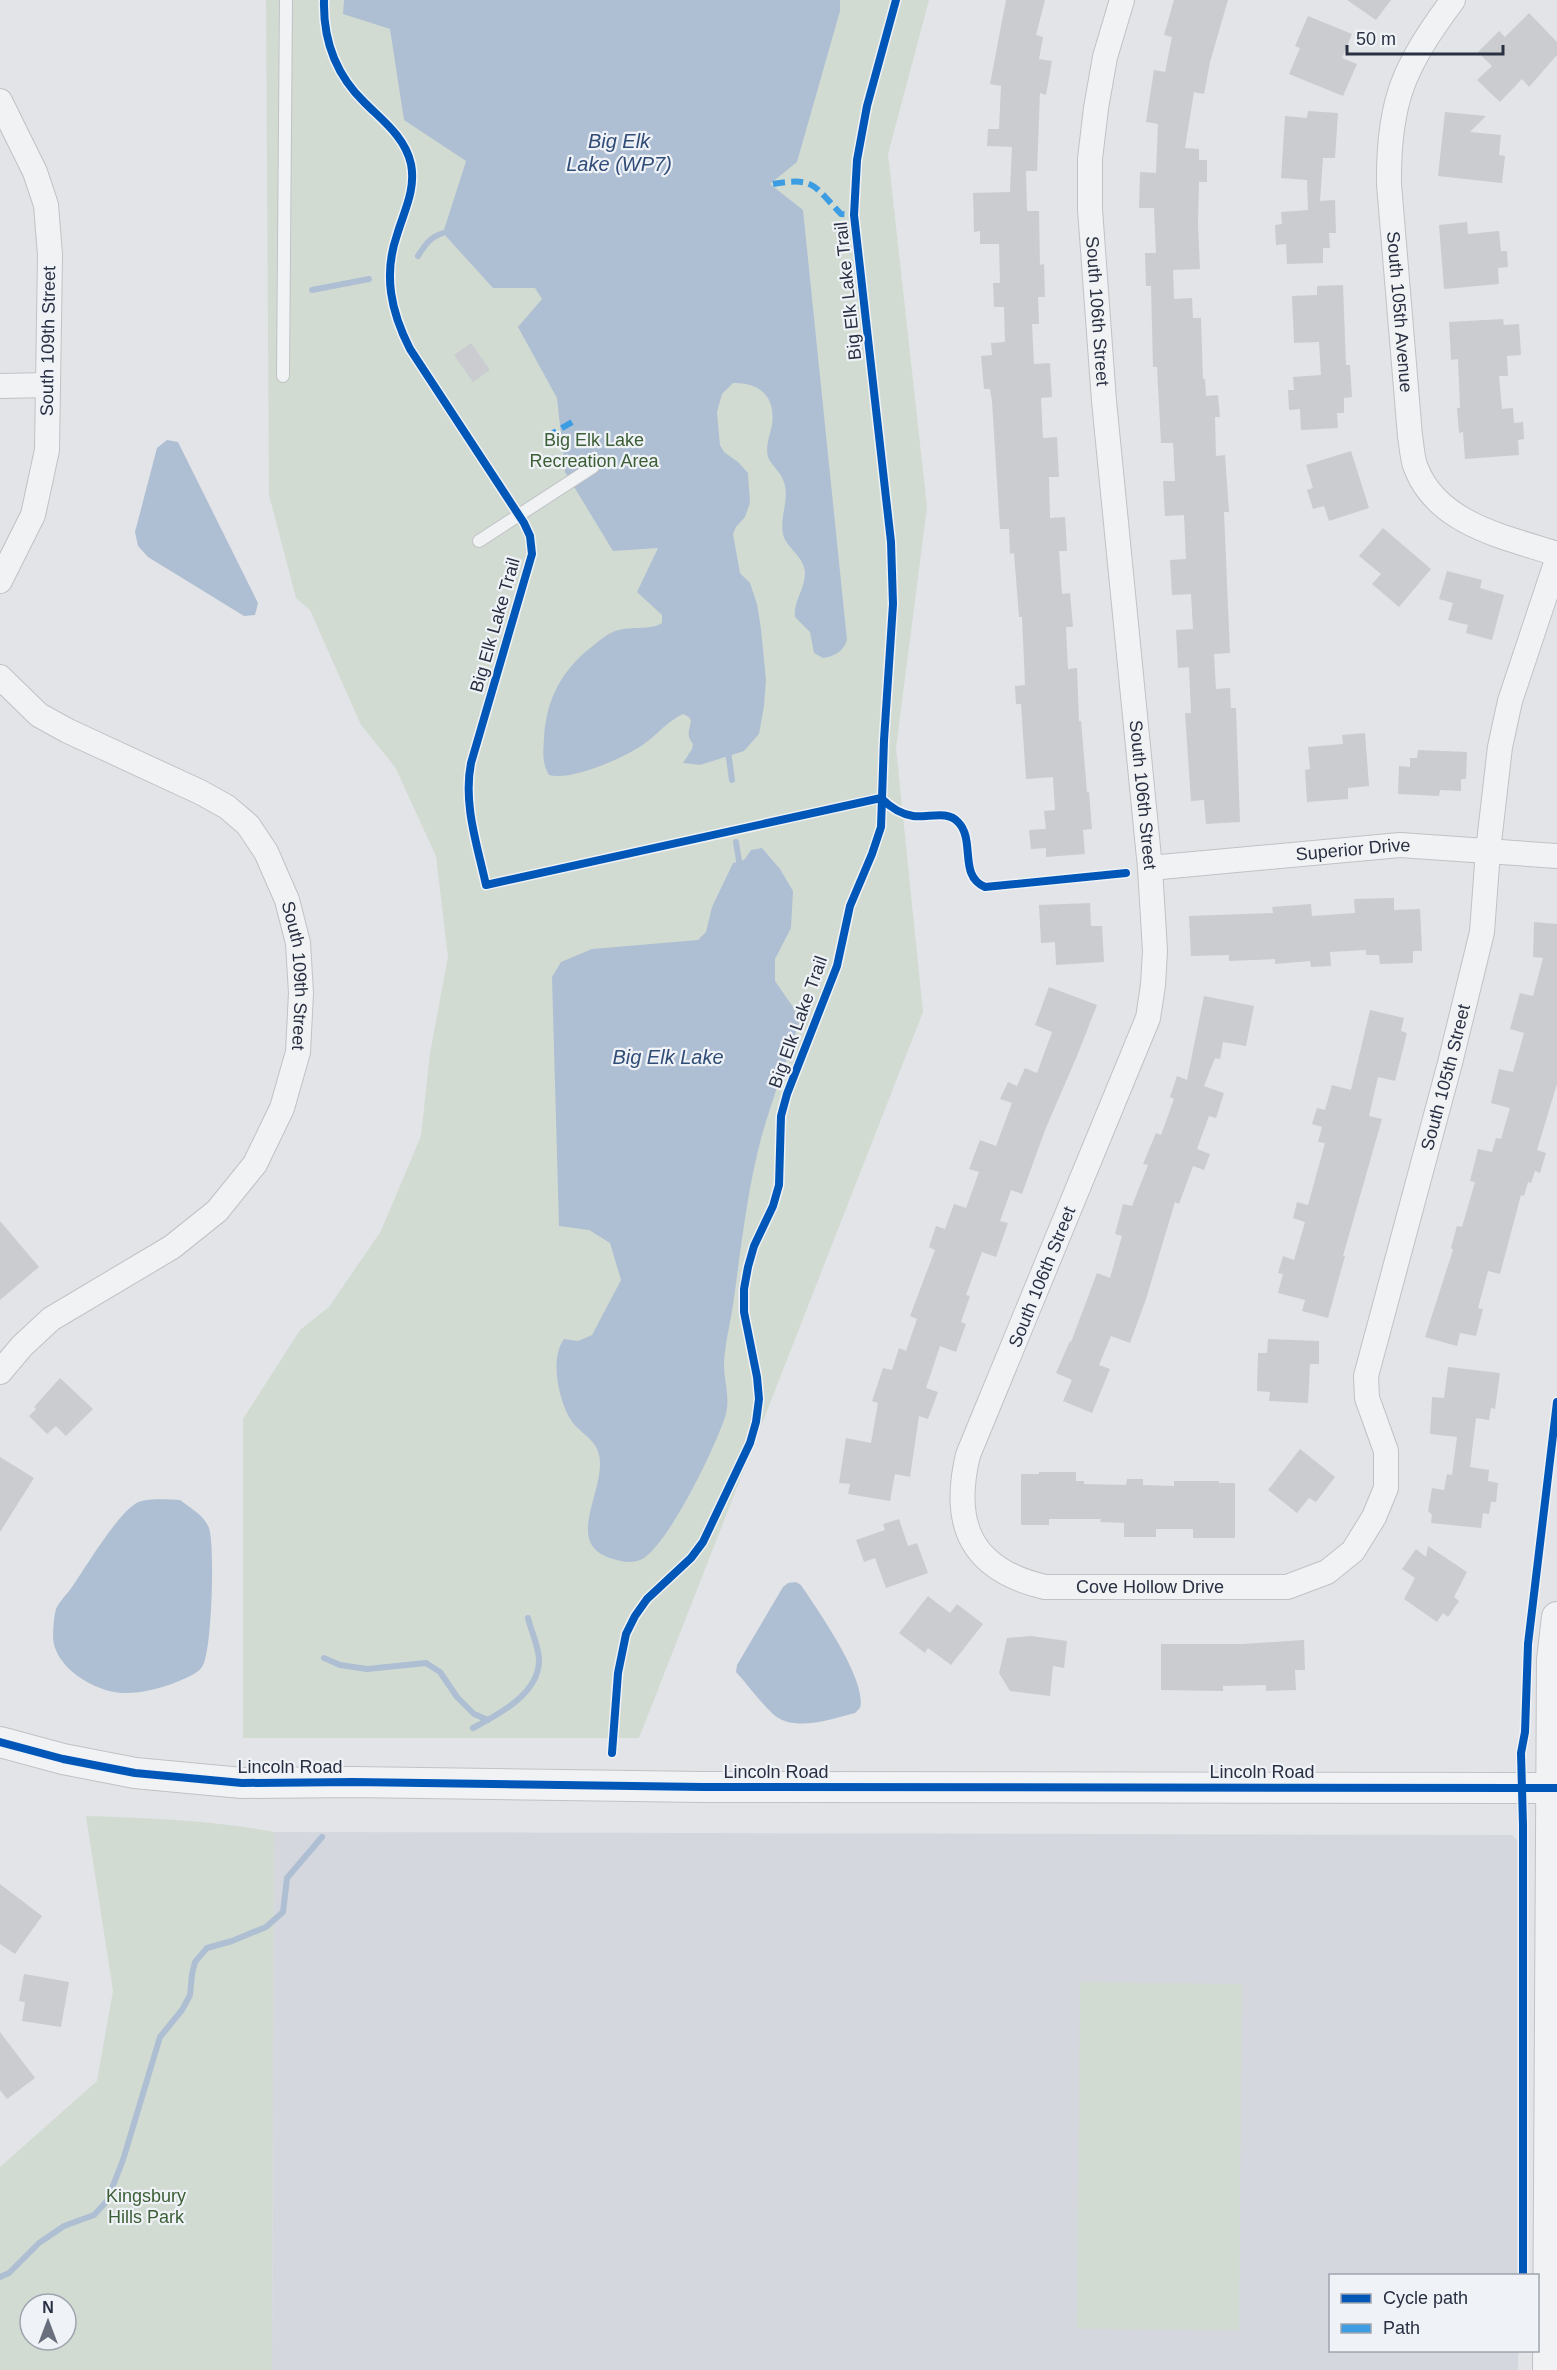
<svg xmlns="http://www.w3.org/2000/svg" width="1557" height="2370" viewBox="0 0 1557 2370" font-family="Helvetica,sans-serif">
  <rect width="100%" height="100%" fill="#e2e4e7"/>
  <path fill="#d4d7de" d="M 274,1832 L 1512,1835 L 1520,1843 L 1518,2275 L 1330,2276 L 1330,2350 L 1518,2351 L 1518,2370 L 272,2370 Z"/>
  <path fill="#d2dbd2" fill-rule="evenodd" d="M 266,0 L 929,0 L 888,154 L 927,507 L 896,748 L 923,1012 L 639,1738 L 243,1738 L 243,1419 L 300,1330 L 329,1307 L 381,1231 L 421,1136 L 430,1053 L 448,957 L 436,856 L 395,767 L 361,725 L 310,610 L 296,598 L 269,495 Z
    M 86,1816 C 149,1818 212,1820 274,1832 L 272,2370 L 0,2370 L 0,2167 L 97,2081 L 113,1991 ZM 30,2304 L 66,2304 L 66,2340 L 30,2340 Z
    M 1080,1982 L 1242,1984 L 1239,2330 L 1077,2329 Z"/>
  <path fill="#afbfd3" d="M 344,0 L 840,0 L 840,11 L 797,162 L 770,184 L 803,210 L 847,640 C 843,652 835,656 823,658 L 814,653 L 810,632 L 795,617 C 793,602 805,589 805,573 C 805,557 786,548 783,534 C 779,517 791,497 783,480 C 780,471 771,465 768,457 C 765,447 770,435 772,425 C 776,396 759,382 733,383 L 722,394 L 717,412 L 720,445 L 724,452 L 738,462 L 748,473 L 750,503 L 745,517 L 736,527 L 733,534 L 740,573 L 750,583 L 757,604 L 761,629 L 766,680 L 764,706 L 759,734 L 744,751 L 700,765 L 683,763 L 692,749 L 693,744 C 686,736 689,731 691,721 L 689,717 L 683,714 C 665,722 654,739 638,748 C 618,760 571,781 549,775 C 542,763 543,753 544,739 C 546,699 562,669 594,645 C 600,640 606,635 613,632 C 628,625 650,631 662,623 L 662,615 L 637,592 L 658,548 L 613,551 L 565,472 L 557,398 L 518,327 L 542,299 L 535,288 L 493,288 L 443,233 L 466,161 L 404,120 L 390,29 L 343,14 Z
    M 167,440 L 178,442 L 258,603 L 255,615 L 244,616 L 148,557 L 138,546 L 135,532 L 157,448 Z
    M 762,848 L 780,869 L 793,891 L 791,928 L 775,959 L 775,981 L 793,1007 L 799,1023 C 787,1060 773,1097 762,1135 C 747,1190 741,1249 733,1305 C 730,1324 725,1344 724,1364 C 724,1382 731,1399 725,1417 C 714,1450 671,1539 644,1558 C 635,1564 622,1562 613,1559 C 557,1543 615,1481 596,1447 C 590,1436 575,1429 569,1417 C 558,1397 550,1358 564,1339 L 578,1341 L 592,1335 L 621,1280 L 610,1243 L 589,1230 L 559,1226 L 552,977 L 561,962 L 592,949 L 698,940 L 706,932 L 712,907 L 733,863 L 744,860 L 751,850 Z
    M 180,1500 C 190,1508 204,1515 209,1528 C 215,1545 212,1655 202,1667 C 197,1674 186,1678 179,1681 C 162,1688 140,1694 121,1693 C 94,1691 53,1667 53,1636 C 53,1629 54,1616 56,1609 C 59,1602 67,1594 72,1587 C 86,1567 116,1516 135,1504 C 146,1497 167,1500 180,1500 Z
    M 796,1582 L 801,1585 C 817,1609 868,1681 860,1708 L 855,1713 C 831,1719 794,1733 773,1714 C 760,1702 748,1685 736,1672 L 737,1665 L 783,1587 L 788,1583 Z"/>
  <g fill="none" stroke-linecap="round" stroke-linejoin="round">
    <path stroke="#afbfd3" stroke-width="6" d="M 418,256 C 425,245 430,237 443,233
      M 312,290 L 369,279
      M 728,751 L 732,780
      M 736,842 L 740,867
      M 324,1658 L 340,1665 L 367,1669 L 426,1663 L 440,1672 L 457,1697 L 474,1714 L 488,1720
      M 473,1728 C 499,1714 539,1694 539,1660 C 539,1647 531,1631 528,1618
      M 0,2277 L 9,2273 L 39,2243 L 64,2226 L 94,2215 L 107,2201 L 123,2160 L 160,2037 L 182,2010 L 190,1995 L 192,1974 L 195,1962 L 207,1948 L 232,1941 L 266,1927 L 283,1912 L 287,1878 L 322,1837"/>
  </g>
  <path fill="#caccd0" d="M 1006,0 L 1045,0 L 1036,35 L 1043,37 L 1039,59 L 1052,61 L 1046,95 L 1040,93 L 1037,171 L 1026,171 L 1027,211 L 1039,211 L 1040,265 L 1044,264 L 1045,297 L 1038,297 L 1039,324 L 1032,324 L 1034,364 L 1050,363 L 1052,397 L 1041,398 L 1043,438 L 1057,437 L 1059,477 L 1049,477 L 1050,518 L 1065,517 L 1067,551 L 1059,551 L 1062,594 L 1070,593 L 1073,627 L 1066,627 L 1068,669 L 1077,668 L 1079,721 L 1081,721 L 1087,792 L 1089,792 L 1092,829 L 1083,830 L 1085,854 L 1046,857 L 1046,848 L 1031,849 L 1029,830 L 1046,829 L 1044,811 L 1055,810 L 1053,777 L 1026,779 L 1021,704 L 1016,704 L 1015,686 L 1025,685 L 1022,617 L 1019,617 L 1014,553 L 1010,554 L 1009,529 L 1000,529 L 992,401 L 990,389 L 984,389 L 981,356 L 992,355 L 991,343 L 1005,342 L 1004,307 L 994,307 L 993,283 L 1000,283 L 999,244 L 980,244 L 980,231 L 974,232 L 973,193 L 1010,192 L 1012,147 L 987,146 L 988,129 L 999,129 L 1001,86 L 990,84 Z
    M 1174,0 L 1228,0 L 1210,62 L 1204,94 L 1194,92 L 1185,148 L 1199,149 L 1199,160 L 1207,160 L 1207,182 L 1199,182 L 1198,225 L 1200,269 L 1173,270 L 1174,299 L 1192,298 L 1193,318 L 1201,318 L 1203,379 L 1205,379 L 1206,396 L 1218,395 L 1220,417 L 1215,417 L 1216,456 L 1225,455 L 1229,512 L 1224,512 L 1230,653 L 1214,654 L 1216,689 L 1230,688 L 1231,708 L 1236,708 L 1240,822 L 1206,824 L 1204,800 L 1191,801 L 1185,713 L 1191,713 L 1189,667 L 1178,668 L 1176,630 L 1193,629 L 1191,594 L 1172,595 L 1170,560 L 1186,559 L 1184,515 L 1165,516 L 1163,481 L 1175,481 L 1173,443 L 1161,443 L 1157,367 L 1153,367 L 1151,286 L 1146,286 L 1145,253 L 1156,253 L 1154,208 L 1139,208 L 1140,172 L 1156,173 L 1158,124 L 1146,122 L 1154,70 L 1165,72 L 1172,37 L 1164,35 Z
    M 1347,0 L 1391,0 L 1376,20 Z
    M 1529,13 L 1557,42 L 1557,55 L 1529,87 L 1522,79 L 1500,102 L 1477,80 L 1492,66 L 1478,52 L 1499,31 L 1505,37 Z
    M 1308,16 L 1352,34 L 1342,58 L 1357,64 L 1343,96 L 1289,74 L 1300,48 L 1295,46 Z
    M 1308,111 L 1338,113 L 1335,158 L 1323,158 L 1320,201 L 1335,200 L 1336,233 L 1329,233 L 1330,248 L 1323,248 L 1323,263 L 1287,264 L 1286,244 L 1276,245 L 1275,225 L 1282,224 L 1281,212 L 1308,210 L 1307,180 L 1281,178 L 1285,116 L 1307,118 Z
    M 1445,112 L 1486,116 L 1470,132 L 1501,135 L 1499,155 L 1505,156 L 1502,183 L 1438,176 Z
    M 1467,222 L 1468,234 L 1499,231 L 1501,251 L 1507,251 L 1508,267 L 1498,268 L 1499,284 L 1444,289 L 1439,225 Z
    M 1343,285 L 1346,365 L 1350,365 L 1352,397 L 1344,398 L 1344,413 L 1337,413 L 1338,428 L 1301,430 L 1300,409 L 1289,410 L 1288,390 L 1294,390 L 1293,377 L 1321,375 L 1319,342 L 1294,343 L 1292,296 L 1317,295 L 1317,286 Z
    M 1503,319 L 1504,325 L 1519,324 L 1521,355 L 1507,356 L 1508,376 L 1499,376 L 1502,409 L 1513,408 L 1514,423 L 1523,422 L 1524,439 L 1518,440 L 1519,455 L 1465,459 L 1463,432 L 1459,433 L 1457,408 L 1460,408 L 1458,359 L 1451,360 L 1449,322 Z
    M 471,343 L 490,370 L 473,382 L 454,355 Z
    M 1351,451 L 1369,508 L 1329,521 L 1324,506 L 1313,509 L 1307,490 L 1313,488 L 1306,465 Z
    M 1383,528 L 1431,569 L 1399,607 L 1372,584 L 1381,574 L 1359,556 Z
    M 1447,571 L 1482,580 L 1480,588 L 1504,595 L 1492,640 L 1466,633 L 1468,625 L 1448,620 L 1453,603 L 1439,599 Z
    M 1365,733 L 1369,786 L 1348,788 L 1348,799 L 1307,802 L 1305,770 L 1310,769 L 1308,747 L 1343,744 L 1342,735 Z
    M 1418,750 L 1467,752 L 1466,779 L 1461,779 L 1461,791 L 1440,790 L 1439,796 L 1398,794 L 1399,766 L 1410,767 L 1410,758 L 1417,758 Z
    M 1394,898 L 1394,910 L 1420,909 L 1422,951 L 1413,951 L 1413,963 L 1380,964 L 1379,955 L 1366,955 L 1366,950 L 1330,952 L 1331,966 L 1311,967 L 1310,961 L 1275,964 L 1275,959 L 1229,961 L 1229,955 L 1191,956 L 1189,916 L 1273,913 L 1272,907 L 1311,904 L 1312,916 L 1355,913 L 1354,899 Z
    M 1090,903 L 1091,926 L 1102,926 L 1104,962 L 1056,965 L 1055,942 L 1041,943 L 1039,905 Z
    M 1534,922 L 1557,924 L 1557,1084 L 1537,1150 L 1546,1153 L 1540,1173 L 1535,1171 L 1531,1183 L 1528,1182 L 1524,1196 L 1521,1195 L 1500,1274 L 1488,1271 L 1478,1308 L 1483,1309 L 1476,1336 L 1460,1333 L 1457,1346 L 1425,1337 L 1453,1250 L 1451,1248 L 1457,1226 L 1462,1227 L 1475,1182 L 1470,1181 L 1478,1149 L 1492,1152 L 1496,1138 L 1501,1139 L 1510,1108 L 1491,1103 L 1499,1069 L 1513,1072 L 1524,1033 L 1510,1029 L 1520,993 L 1533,996 L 1543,958 L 1533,957 Z
    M 1049,987 L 1097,1005 L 1077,1056 L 1045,1130 L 1022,1194 L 1011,1190 L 1000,1221 L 1008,1223 L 996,1257 L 982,1252 L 966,1295 L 970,1296 L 961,1322 L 966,1324 L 956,1352 L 940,1346 L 926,1388 L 938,1392 L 928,1419 L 919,1416 L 910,1477 L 895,1474 L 890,1501 L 848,1494 L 850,1484 L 839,1483 L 846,1438 L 871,1443 L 878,1403 L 872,1401 L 883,1368 L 892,1370 L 899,1348 L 906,1351 L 917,1319 L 910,1316 L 935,1250 L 929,1247 L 936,1226 L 945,1229 L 954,1204 L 966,1208 L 979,1172 L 969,1169 L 980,1140 L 996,1146 L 1012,1103 L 1000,1099 L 1008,1082 L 1017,1086 L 1025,1068 L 1037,1073 L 1052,1032 L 1035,1025 Z
    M 1204,996 L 1254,1006 L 1246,1046 L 1223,1042 L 1220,1059 L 1215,1058 L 1204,1086 L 1224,1093 L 1216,1118 L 1209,1116 L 1197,1149 L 1210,1154 L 1204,1170 L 1193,1166 L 1179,1204 L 1175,1202 L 1146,1299 L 1130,1343 L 1111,1336 L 1099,1365 L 1110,1369 L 1092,1413 L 1063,1401 L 1072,1380 L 1056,1373 L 1070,1341 L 1071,1342 L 1097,1273 L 1110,1278 L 1122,1236 L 1115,1234 L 1123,1204 L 1132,1206 L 1148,1165 L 1143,1164 L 1156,1133 L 1161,1135 L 1174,1099 L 1170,1097 L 1177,1076 L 1187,1080 Z
    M 1370,1010 L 1404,1018 L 1401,1031 L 1407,1033 L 1395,1081 L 1378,1077 L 1369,1116 L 1382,1119 L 1343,1256 L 1345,1256 L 1328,1318 L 1302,1311 L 1305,1300 L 1278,1293 L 1283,1274 L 1278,1273 L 1283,1256 L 1294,1260 L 1305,1222 L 1293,1218 L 1297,1202 L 1308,1205 L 1325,1143 L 1318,1142 L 1322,1127 L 1312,1124 L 1317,1108 L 1325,1110 L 1332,1085 L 1351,1090 Z
    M 0,1221 L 39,1267 L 0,1300 Z
    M 1268,1339 L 1319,1341 L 1319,1364 L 1310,1364 L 1308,1403 L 1269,1401 L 1270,1392 L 1257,1391 L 1258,1353 L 1267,1353 Z
    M 1448,1367 L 1500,1373 L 1495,1409 L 1491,1408 L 1489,1420 L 1476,1418 L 1470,1467 L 1489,1470 L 1488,1481 L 1498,1483 L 1496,1502 L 1491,1502 L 1489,1514 L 1483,1513 L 1481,1528 L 1431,1523 L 1432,1515 L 1428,1511 L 1432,1488 L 1444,1490 L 1447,1474 L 1452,1475 L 1457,1437 L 1430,1434 L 1432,1397 L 1444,1398 Z
    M 60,1378 L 93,1409 L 66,1436 L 56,1426 L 47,1434 L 29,1416 L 36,1409 L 34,1407 Z
    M 1300,1449 L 1335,1477 L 1316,1502 L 1309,1498 L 1297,1513 L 1268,1490 Z
    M 0,1457 L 34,1478 L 0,1532 Z
    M 1039,1472 L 1076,1472 L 1076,1481 L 1084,1481 L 1084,1484 L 1126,1485 L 1127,1479 L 1143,1479 L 1143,1485 L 1174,1486 L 1174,1481 L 1219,1481 L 1219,1483 L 1235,1483 L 1235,1538 L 1193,1538 L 1193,1529 L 1156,1529 L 1156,1537 L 1124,1537 L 1124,1523 L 1100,1522 L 1101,1519 L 1049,1519 L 1049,1525 L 1021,1525 L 1021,1474 L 1039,1474 Z
    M 899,1519 L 908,1546 L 917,1543 L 928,1573 L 886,1588 L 875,1558 L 864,1562 L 856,1540 L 885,1530 L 883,1524 Z
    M 1428,1546 L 1467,1572 L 1454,1597 L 1459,1601 L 1448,1617 L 1443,1613 L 1437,1622 L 1404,1599 L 1415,1578 L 1402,1569 L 1416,1549 L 1426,1557 Z
    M 928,1596 L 950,1613 L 957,1604 L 983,1624 L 951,1665 L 928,1648 L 925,1653 L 899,1633 Z
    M 1031,1636 L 1067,1641 L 1064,1668 L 1053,1666 L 1050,1696 L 1010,1691 L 999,1673 L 1007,1638 Z
    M 1304,1640 L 1305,1670 L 1295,1670 L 1296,1690 L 1266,1691 L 1266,1685 L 1223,1686 L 1223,1691 L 1161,1690 L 1161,1644 L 1243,1644 Z
    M 0,1884 L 42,1916 L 15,1954 L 0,1944 Z
    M 24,1974 L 69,1982 L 61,2027 L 22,2021 L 25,2002 L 19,2001 Z
    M 0,2032 L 35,2078 L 7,2099 L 0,2090 Z"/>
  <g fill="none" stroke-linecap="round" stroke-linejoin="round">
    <defs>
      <path id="service" d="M 283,376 L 286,0
        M 479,541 L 593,467"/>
      <g id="minor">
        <path id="s1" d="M 1122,0 L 1105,57 L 1096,108 L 1090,159 L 1090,209 L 1104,401 L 1150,868 L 1155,951 L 1153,985 L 1148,1018 L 968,1455 C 951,1526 972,1570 1045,1587 L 1287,1587 L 1327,1572 L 1353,1551 L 1374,1517 L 1386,1488 L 1386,1451 L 1367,1398 L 1366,1376 L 1450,1063 L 1482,932 L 1488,851 L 1500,747 L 1510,701 L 1557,560"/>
        <path id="s2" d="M 1453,0 C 1404,66 1388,101 1389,184 L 1410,436 C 1412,447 1412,459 1416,468 C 1438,525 1506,537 1557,554"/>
        <path d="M 0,101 L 35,172 L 46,205 L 50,255 L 47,450 L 33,515 L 0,581"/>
        <path d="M 0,386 L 48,385"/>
        <path id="s3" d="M 0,677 L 39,715 L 68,731 L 200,792 L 227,807 L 248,825 L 266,852 L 287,900 L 298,943 L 301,993 L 298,1052 L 282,1108 L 255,1164 L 217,1211 L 172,1247 L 51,1319 L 22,1346 L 0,1372"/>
        <path id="s4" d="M 1150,868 L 1400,845 L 1557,856"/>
      </g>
      <path id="tertiary" d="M 0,1742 L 63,1759 L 135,1773 L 242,1783 L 353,1782 L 703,1787 L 1557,1788
        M 1548,2370 L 1552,1660 L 1557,1617"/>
    </defs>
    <use href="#service" stroke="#c0c2c5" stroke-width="14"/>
    <use href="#minor" stroke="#c0c2c5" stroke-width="26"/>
    <use href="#tertiary" stroke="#c0c2c5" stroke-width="32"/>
    <use href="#service" stroke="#f1f2f4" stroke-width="12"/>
    <use href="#minor" stroke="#f1f2f4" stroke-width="24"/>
    <use href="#tertiary" stroke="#f1f2f4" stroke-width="30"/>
    <path stroke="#3d9de3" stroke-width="6" stroke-dasharray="12 6" stroke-linecap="butt" d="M 773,184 C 815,177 813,185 841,214 L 854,215
      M 546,437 L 574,421"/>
    <defs>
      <path id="cycleway" d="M 324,0 C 323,39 336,75 365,103 C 383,121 405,137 411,164 C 416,190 404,211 397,235 C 383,275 391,312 410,349 L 524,523 L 530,536 L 532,554 L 471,763 C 463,804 477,844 486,885 L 881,798 C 891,808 900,814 913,816 C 928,818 947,810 958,822 C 976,840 958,876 985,887 L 1126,873
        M 0,1742 L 63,1759 L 135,1773 L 242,1783 L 353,1782 L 703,1787 L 1557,1788
        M 612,1753 L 618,1673 L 626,1634 L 635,1616 L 647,1599 L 691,1558 L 703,1542 L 750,1443 L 756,1422 L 759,1399 L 757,1377 L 744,1312 L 744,1289 L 748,1267 L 754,1246 L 773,1206 L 779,1185 L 781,1116 L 787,1094 L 837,966 L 850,906 L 872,854 L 881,827 L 884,740 L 893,604 L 891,542 L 854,215 L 857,160 L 867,106 L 896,0
        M 1523,2276 L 1523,1825 L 1521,1753 L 1525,1732 L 1528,1644 L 1557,1402"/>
    </defs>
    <use href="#cycleway" stroke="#eff2f7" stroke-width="11"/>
    <use href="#cycleway" stroke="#0057b8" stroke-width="8"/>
  </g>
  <g text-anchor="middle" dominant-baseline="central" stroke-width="4.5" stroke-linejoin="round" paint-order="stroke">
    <g font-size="18" fill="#283042" stroke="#eff2f7">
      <text transform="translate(848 291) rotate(-96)">Big Elk Lake Trail</text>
      <text stroke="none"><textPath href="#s1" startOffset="315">South 106th Street</textPath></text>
      <text stroke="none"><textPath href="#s2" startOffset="328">South 105th Avenue</textPath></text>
      <text transform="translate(48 341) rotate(-89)">South 109th Street</text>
      <text transform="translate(495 625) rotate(-74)">Big Elk Lake Trail</text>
      <text stroke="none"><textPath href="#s1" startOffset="801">South 106th Street</textPath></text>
      <text stroke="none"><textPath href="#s4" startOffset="204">Superior Drive</textPath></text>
      <text stroke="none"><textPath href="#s3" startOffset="453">South 109th Street</textPath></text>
      <text transform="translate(798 1022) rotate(-70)">Big Elk Lake Trail</text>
      <text stroke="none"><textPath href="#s1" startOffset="2488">South 105th Street</textPath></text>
      <text transform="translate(1042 1277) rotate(-68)">South 106th Street</text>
      <text stroke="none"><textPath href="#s1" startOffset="1779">Cove Hollow Drive</textPath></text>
      <text x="290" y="1767">Lincoln Road</text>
      <text x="776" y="1772">Lincoln Road</text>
      <text x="1262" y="1772">Lincoln Road</text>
    </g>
    <g font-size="18" fill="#3b5e34" stroke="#eff2f7">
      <text x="594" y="440">Big Elk Lake<tspan x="594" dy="21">Recreation Area</tspan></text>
      <text x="146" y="2196">Kingsbury<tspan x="146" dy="21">Hills Park</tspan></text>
    </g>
    <g font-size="20" font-style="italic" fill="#304d77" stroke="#eff2f7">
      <text x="619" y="141">Big Elk<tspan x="619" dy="23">Lake (WP7)</tspan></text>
      <text x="668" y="1057">Big Elk Lake</text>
    </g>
  </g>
  <rect x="1329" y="2274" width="210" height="78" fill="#eff2f7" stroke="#9fa4af" stroke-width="1.5"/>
  <rect x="1341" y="2294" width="30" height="9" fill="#0057b8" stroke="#9fa4af" stroke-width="1.5"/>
  <text x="1383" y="2304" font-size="18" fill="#283042">Cycle path</text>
  <rect x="1341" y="2324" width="30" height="9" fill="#3d9de3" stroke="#9fa4af" stroke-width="1.5"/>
  <text x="1383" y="2334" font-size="18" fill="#283042">Path</text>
  <g transform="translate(48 2322)"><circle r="28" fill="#eff2f7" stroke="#9fa4af" stroke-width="1.5"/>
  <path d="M0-4.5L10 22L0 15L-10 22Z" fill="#696f7c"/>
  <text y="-9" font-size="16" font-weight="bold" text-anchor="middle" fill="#283042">N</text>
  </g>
  <path d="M1347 45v9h156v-9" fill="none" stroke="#283042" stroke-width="3"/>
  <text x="1356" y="45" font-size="18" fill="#283042" stroke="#eff2f7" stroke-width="4.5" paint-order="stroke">50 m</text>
</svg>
